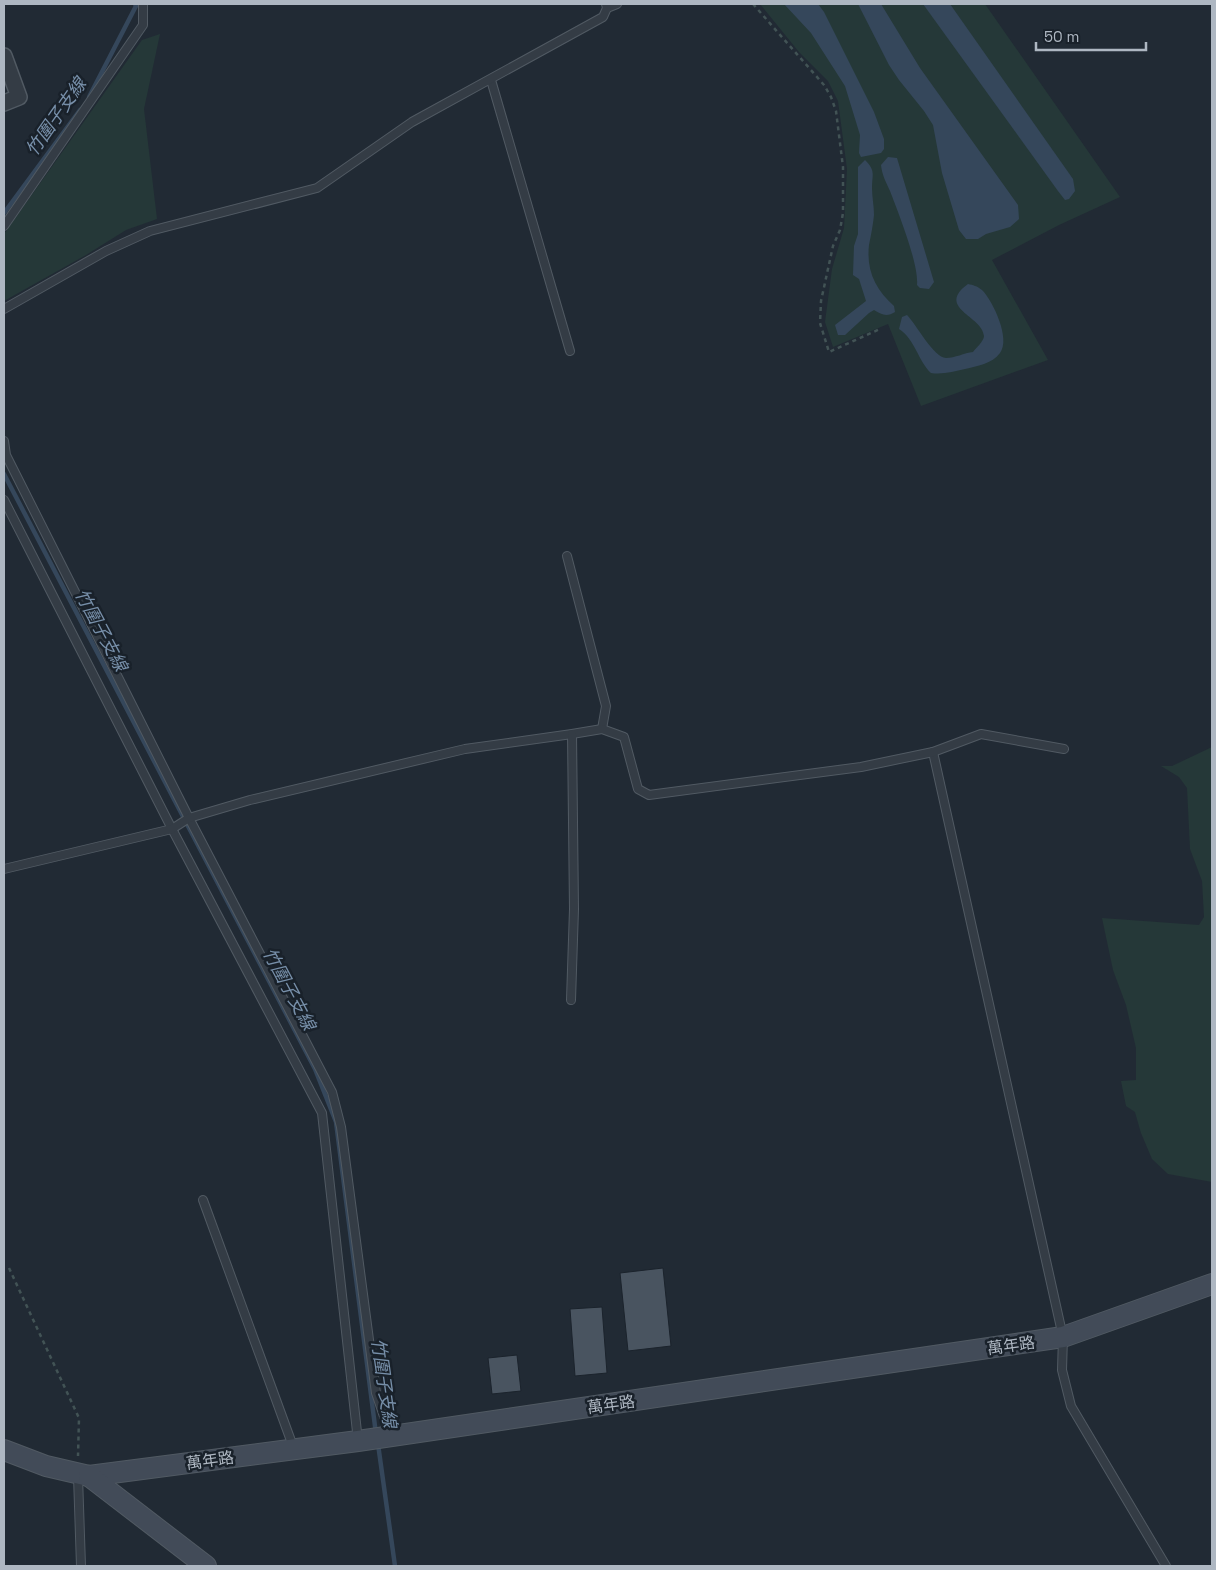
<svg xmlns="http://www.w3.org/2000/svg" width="1216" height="1570" viewBox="0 0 1216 1570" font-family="'Space Grotesk','Noto Sans TC',sans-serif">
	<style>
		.green { fill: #253838 }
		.water { fill: #35475b }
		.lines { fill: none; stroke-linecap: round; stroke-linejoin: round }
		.stream { stroke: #35475b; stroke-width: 4.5 }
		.building { fill: #495460; stroke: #1b232c }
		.lane-casing { stroke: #515a63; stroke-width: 10 }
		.street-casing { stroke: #515a63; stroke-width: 18 }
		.secondary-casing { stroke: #515a63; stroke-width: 22 }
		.path { stroke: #425355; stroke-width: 2.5; stroke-dasharray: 4 4; stroke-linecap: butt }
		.lane { stroke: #343c45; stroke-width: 8 }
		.street { stroke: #343c45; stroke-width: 15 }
		.secondary { stroke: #424b58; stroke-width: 20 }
		.labels { text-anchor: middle; stroke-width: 5; stroke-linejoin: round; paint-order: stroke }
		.street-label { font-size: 16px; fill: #aeb7c2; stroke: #19212a }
		.water-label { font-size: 18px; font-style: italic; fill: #778fa9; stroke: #19212a }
	</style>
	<rect width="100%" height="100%" fill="#212a34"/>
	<g class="green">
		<polygon points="760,4 985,4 1120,197 1059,225 992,260 1048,360 921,406 888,324 833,347 825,322 832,269 844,228 847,169 838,101 828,81 799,52"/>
		<polygon points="160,34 144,109 157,219 126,230 86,255 4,301 4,234 142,40"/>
		<polygon points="1212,747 1212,1182 1168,1174 1152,1159 1141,1133 1135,1112 1126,1106 1121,1081 1136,1080 1136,1048 1126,1005 1113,970 1102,918 1199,925 1204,917 1202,881 1190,849 1187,788 1179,777 1161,766 1172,766"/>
	</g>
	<g class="water">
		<polygon points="784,4 818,4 824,12 874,112 884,139 884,149 881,153 861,157 859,153 860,135 845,86 811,33"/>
		<polygon points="858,4 881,4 920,68 1018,205 1019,219 1010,227 986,234 978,239 966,239 959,230 942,173 933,125 924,111 899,80 889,65"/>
		<polygon points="923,4 950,4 1073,179 1075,191 1069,199 1065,200 1058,191"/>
		<path d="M888 157 897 158 934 282 929 289 920 288 917 285C919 264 898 212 890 191 886 182 882 175 881 165Z"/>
		<path d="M865 160C876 171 872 174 872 188 872 197 874 206 874 215 873 225 871 235 869 245 866 271 876 290 894 306L895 312C887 317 882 315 874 310L869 313 845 335H838L835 325 866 301 859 279 853 275 854 246 858 234V167Z"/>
		<path d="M968 284C973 285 977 286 982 290 993 301 1011 339 1000 353 992 364 977 366 965 369 954 371 943 375 931 373 918 361 915 339 899 329L902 317 907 315C916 324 934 358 946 358 955 358 964 353 973 352 976 348 984 341 984 336 983 316 935 308 968 284Z"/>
	</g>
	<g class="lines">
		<g class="stream">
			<polyline points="89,97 136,6 135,4"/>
			<polyline points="4,213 80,110"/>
			<polyline points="4,474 315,1069 336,1122 376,1434"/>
			<polyline points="378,1444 395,1566"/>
		</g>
	</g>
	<g class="building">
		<polygon points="663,1268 671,1346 628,1351 620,1273"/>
		<polygon points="602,1307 607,1373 575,1376 570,1309"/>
		<polygon points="517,1355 521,1391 492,1394 488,1358"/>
	</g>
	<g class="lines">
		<defs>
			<g id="lane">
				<polyline points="607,8 617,4"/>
				<polyline points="491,80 570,351"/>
				<polyline points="4,226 143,25 143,4"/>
				<polyline points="4,309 106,251 150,231 317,188 412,122 603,17 607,8 606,4"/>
				<polyline points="4,441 6,455 189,818 332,1092 341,1127 376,1393 390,1434"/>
				<polyline points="4,500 172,829 322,1113 358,1441"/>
				<polyline points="567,556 606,706 602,729"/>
				<polyline points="933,752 1063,1337 1062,1370 1071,1406 1166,1566"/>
				<polyline points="4,869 172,829 189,818 250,800 465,749 572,734 602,729 624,737 638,789 649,795 861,767 933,752 981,734 1064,749"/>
				<polyline points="571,1000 574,909 572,734"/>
				<polyline points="203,1200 294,1449"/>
				<polyline points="78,1476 81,1566"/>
			</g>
			<polyline id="street" points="4,56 19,97 4,103"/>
			<g id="secondary">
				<polyline points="4,1450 46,1466 89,1476 358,1441 1063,1337 1212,1284"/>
				<polyline points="89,1476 206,1566"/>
			</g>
		</defs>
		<use href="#lane" class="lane-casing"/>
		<use href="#street" class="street-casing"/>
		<use href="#secondary" class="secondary-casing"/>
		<g class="path">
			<polyline points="753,4 824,85 831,97 836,111 843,167 843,213 840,230 833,246 821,301 820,323 829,352 880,329"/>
			<polyline points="9,1268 79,1418 78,1456"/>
		</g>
		<use href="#lane" class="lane"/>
		<use href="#street" class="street"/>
		<use href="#secondary" class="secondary"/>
	</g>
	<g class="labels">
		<g class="street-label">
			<text transform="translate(1011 1345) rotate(-8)" y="6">萬年路</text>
			<text transform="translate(611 1404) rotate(-8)" y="6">萬年路</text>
			<text transform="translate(210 1460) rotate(-8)" y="6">萬年路</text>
		</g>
		<g class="water-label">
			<text transform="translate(56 117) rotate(-55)" y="6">竹圍子支線</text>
			<text transform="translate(101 630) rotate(62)" y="6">竹圍子支線</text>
			<text transform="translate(289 989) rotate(62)" y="6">竹圍子支線</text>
			<text transform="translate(384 1383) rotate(82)" y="6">竹圍子支線</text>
		</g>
	</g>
	<rect width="1216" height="1570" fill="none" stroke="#aeb7c2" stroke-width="10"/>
	<path d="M1036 42v8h110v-8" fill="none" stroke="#aeb7c2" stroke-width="2.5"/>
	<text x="1044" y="42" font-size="15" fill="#aeb7c2" stroke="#19212a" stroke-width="4" paint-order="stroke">50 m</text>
</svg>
